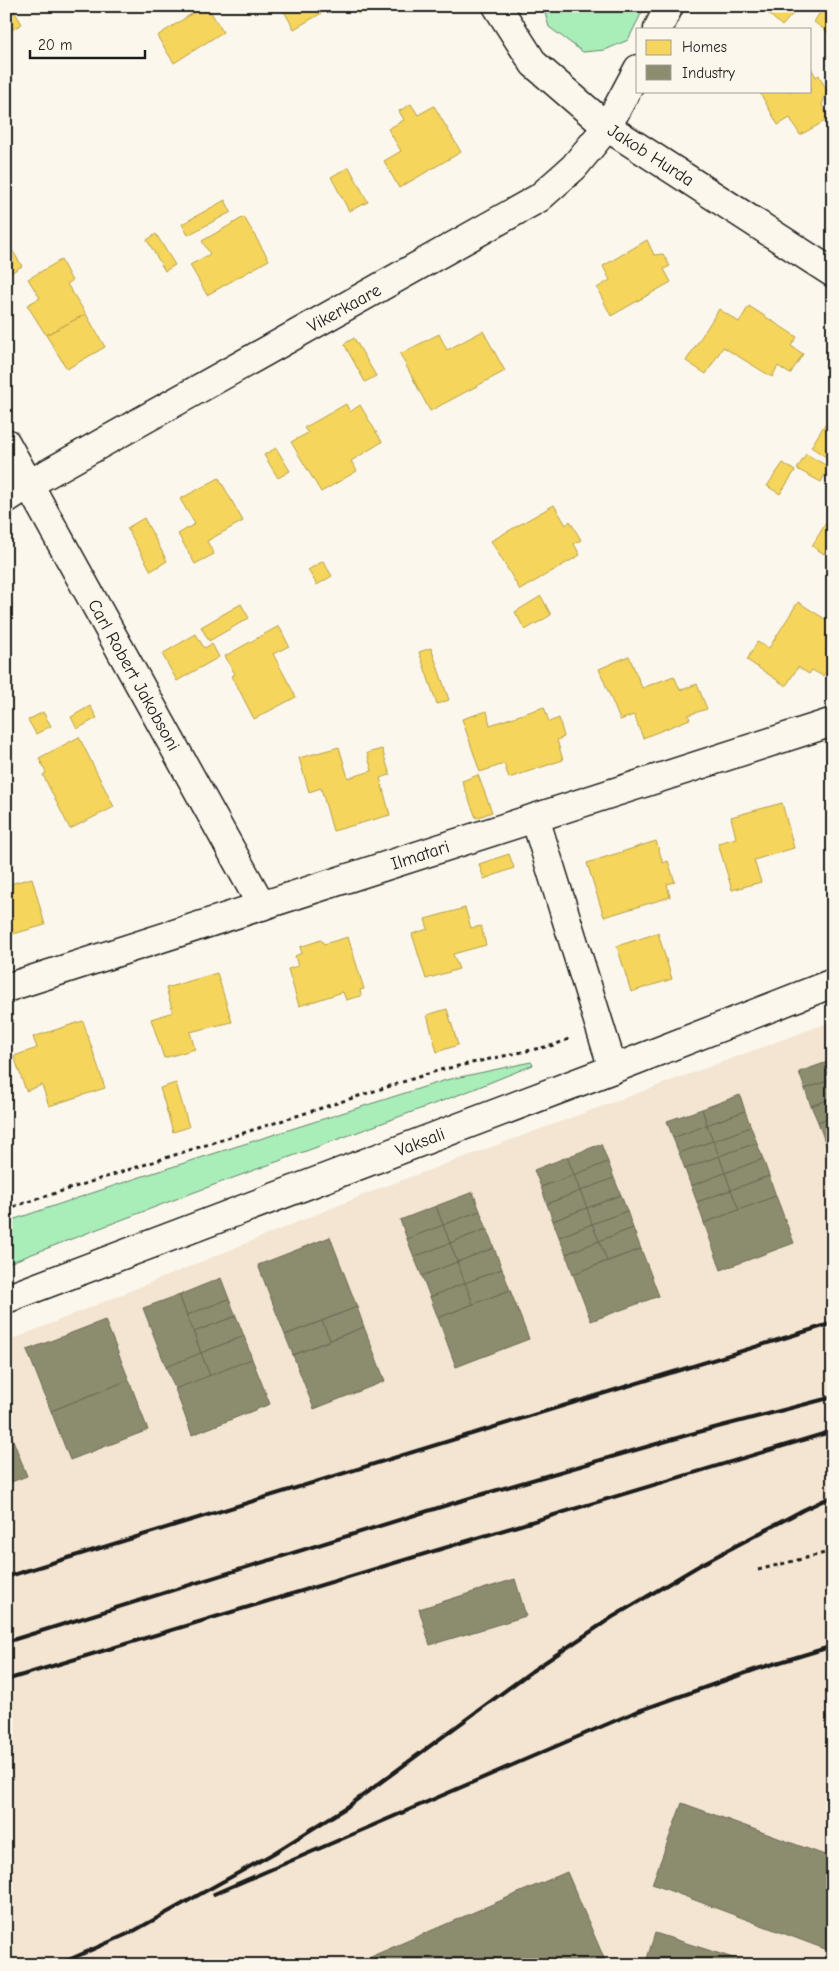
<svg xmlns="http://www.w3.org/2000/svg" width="839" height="1971" viewBox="0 0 839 1971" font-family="'Comic Neue',sans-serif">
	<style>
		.built { fill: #f3e5d1 }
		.green { fill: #a9edb8; stroke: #62846a }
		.homes { fill: #f6d55c; stroke: #b59e49 }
		.industry { fill: #8c8c6e; stroke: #6a6a55 }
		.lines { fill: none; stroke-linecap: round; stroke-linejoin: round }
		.minor-casing { stroke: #1c1c1c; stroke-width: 31 }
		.path { stroke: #1c1c1c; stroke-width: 3; stroke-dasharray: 4 4; stroke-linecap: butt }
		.minor { stroke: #fbf7ec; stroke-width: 28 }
		.rail { stroke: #1c1c1c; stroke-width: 4 }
		.labels { text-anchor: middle; stroke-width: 5; stroke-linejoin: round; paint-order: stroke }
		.street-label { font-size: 18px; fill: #1c1c1c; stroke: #fbf7ec }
	</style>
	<rect width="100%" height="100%" fill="#fbf7ec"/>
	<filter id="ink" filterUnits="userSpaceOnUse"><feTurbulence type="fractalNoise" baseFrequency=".02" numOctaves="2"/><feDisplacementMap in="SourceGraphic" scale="10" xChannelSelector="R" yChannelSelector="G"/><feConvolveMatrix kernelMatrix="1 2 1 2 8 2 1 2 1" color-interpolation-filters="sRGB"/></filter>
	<g filter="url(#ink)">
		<polygon class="built" points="833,1021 833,1965 6,1965 6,1342 378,1189"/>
		<g class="green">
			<polygon points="543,6 645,6 628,40 605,50 583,52 549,27"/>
			<polygon points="531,1062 533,1065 469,1091 184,1196 6,1264 6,1222 137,1178 446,1080"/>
		</g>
		<g class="homes">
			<polygon points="6,6 11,6 22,24 6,33"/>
			<polygon points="204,6 207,6 223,32 174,63 157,36"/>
			<polygon points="281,6 334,6 294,29"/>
			<polygon points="353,6 372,6 358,14"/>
			<polygon points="760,6 796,6 798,8 782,26"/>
			<polygon points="824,6 833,6 833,36 814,22"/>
			<polygon points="810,66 816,77 819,75 827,91 822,105 829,119 800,135 790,118 778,125 759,91 810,91"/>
			<polygon points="411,104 418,115 434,106 461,152 399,188 384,161 401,151 388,129 404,120 399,111"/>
			<polygon points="349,167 368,202 349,211 331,177"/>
			<polygon points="225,200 231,212 188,235 182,224"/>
			<polygon points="244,217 269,260 207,295 190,265 210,254 202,241"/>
			<polygon points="156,234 175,265 165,271 147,240"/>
			<polygon points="6,240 22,266 6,276"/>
			<polygon points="647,240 654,255 663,254 670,266 664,269 671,282 611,316 597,288 610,280 603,266"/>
			<polygon points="61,260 72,281 67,284 86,314 46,335 27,305 40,298 28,279"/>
			<polygon points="749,306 797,337 791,346 803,354 790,374 778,366 772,377 723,347 706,374 686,361 719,309 739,322"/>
			<polygon points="86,314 105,347 67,369 46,335"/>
			<polygon points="483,331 505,371 430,411 400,354 439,334 447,350"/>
			<polygon points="354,338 376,376 365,382 344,344"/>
			<polygon points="346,404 350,412 360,405 382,442 351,461 357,471 321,492 291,442 308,433 304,428"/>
			<polygon points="833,411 833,446 826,457 811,447"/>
			<polygon points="276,448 290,471 278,478 264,455"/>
			<polygon points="806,454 829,467 821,482 797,469"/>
			<polygon points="783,463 795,471 780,494 767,486"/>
			<polygon points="219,478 243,521 207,541 214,554 195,564 178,534 195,524 180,499"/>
			<polygon points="554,505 566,525 570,521 581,540 574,544 580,555 520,590 491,541"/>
			<polygon points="144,518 167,561 151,571 127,528"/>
			<polygon points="827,521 833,525 833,540 824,554 812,546"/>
			<polygon points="323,561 332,576 317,585 308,570"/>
			<polygon points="541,596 551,615 525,630 515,612"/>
			<polygon points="798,602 833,624 833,638 826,648 833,653 833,662 823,676 812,670 809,674 798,667 786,686 747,660 757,642 769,648"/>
			<polygon points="241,604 249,618 209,641 201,627"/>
			<polygon points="279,626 289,646 273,654 296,697 254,719 232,676 235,674 225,656"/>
			<polygon points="196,634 204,648 212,644 219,657 177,681 162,654"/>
			<polygon points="431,648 449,700 437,704 419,652"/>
			<polygon points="629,656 642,688 674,676 680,690 697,684 707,709 688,715 690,719 643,738 634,715 620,720 599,669"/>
			<polygon points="90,706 97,718 77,729 71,717"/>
			<polygon points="544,707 549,722 559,718 564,737 557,740 563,760 509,778 504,764 480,772 462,719 487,711 490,725"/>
			<polygon points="43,712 51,726 36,734 28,720"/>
			<polygon points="79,737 114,807 70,829 43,775 46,773 39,758"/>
			<polygon points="339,747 348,778 372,771 367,753 382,749 390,775 380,778 390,815 333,831 321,788 309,792 299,758"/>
			<polygon points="478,775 492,812 476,818 462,781"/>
			<polygon points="782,803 794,848 754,860 761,882 732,890 718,843 736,838 731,817"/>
			<polygon points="656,841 663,863 668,861 675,882 667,884 670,897 604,917 587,863"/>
			<polygon points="509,854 514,868 484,879 479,864"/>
			<polygon points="32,878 45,925 6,936 6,885"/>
			<polygon points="465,908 471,928 481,926 486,945 453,954 459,969 426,979 412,934 428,929 425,919"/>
			<polygon points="658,933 672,979 631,992 617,946"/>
			<polygon points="348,937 364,989 360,990 361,996 346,1000 343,992 299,1006 288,969 298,966 295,956 302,953 300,947 321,940 324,944"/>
			<polygon points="217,973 232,1022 190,1032 195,1049 164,1058 151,1019 173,1012 166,988"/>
			<polygon points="447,1009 458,1045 437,1052 427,1015"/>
			<polygon points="83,1021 105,1088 49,1106 42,1085 26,1091 14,1056 37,1048 33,1037"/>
			<polygon points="176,1083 189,1127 173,1132 160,1088"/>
		</g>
		<g class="industry">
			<polygon points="833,1060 833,1079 805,1089 799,1072"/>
			<polygon points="833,1079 833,1098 811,1106 805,1089"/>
			<polygon points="740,1095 745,1111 707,1125 702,1109"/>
			<polygon points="833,1098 833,1116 818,1122 811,1106"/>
			<polygon points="702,1109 707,1125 673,1138 667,1121"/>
			<polygon points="745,1111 751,1127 713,1141 707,1125"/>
			<polygon points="833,1116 833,1135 824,1139 818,1122"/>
			<polygon points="707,1125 713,1141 679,1153 673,1138"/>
			<polygon points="751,1127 757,1143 719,1156 713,1141"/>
			<polygon points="833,1135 833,1155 830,1156 824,1139"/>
			<polygon points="713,1141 719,1156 685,1169 679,1153"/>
			<polygon points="757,1143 763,1159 725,1173 719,1156"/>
			<polygon points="601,1144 608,1162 574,1175 567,1157"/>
			<polygon points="719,1156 725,1173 691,1186 685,1169"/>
			<polygon points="567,1157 574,1175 541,1187 534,1170"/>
			<polygon points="763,1159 769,1176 731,1190 725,1173"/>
			<polygon points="608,1162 614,1178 580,1191 574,1175"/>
			<polygon points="725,1173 731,1190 697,1202 691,1186"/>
			<polygon points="574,1175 580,1191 547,1204 541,1187"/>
			<polygon points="769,1176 776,1196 739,1210 731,1190"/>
			<polygon points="614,1178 621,1195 587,1208 580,1191"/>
			<polygon points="731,1190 739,1210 704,1223 697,1202"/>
			<polygon points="580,1191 587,1208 553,1221 547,1204"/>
			<polygon points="473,1192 480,1211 443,1225 436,1206"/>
			<polygon points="621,1195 627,1211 592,1224 587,1208"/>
			<polygon points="776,1196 794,1243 721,1270 704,1223"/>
			<polygon points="436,1206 443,1225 407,1239 400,1220"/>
			<polygon points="587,1208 592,1224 559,1237 553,1221"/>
			<polygon points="480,1211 487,1229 450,1243 443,1225"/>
			<polygon points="627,1211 633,1228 599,1241 592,1224"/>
			<polygon points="592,1224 599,1241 566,1254 559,1237"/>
			<polygon points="443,1225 450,1243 414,1257 407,1239"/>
			<polygon points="633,1228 641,1249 607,1261 599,1241"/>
			<polygon points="487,1229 494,1248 457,1262 450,1243"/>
			<polygon points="330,1237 357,1307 285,1335 258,1265"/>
			<polygon points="599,1241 607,1261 573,1274 566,1254"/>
			<polygon points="450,1243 457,1262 422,1276 414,1257"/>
			<polygon points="494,1248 502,1269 465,1283 457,1262"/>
			<polygon points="641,1249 659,1296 591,1321 573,1274"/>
			<polygon points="457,1262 465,1283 430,1297 422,1276"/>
			<polygon points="502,1269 510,1290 473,1304 465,1283"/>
			<polygon points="221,1278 229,1299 187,1315 179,1295"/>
			<polygon points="465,1283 473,1304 438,1318 430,1297"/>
			<polygon points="510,1290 529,1339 456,1367 438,1318"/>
			<polygon points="179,1295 201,1353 166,1367 143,1308"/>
			<polygon points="229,1299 236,1316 194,1332 187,1315"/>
			<polygon points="357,1307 364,1327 330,1340 322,1321"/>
			<polygon points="236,1316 244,1336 201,1353 194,1332"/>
			<polygon points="105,1320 129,1380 51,1411 27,1350"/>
			<polygon points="322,1321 330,1340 293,1355 285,1335"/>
			<polygon points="364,1327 385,1381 314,1409 293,1355"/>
			<polygon points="244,1336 252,1359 210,1376 201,1353"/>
			<polygon points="201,1353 210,1376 175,1389 166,1367"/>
			<polygon points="252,1359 270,1404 192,1435 175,1389"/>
			<polygon points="129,1380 148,1430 70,1460 51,1411"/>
			<polygon points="6,1427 8,1427 27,1476 6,1484"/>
			<polygon points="515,1579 526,1616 430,1645 419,1609"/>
			<polygon points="682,1803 833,1858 833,1952 652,1884"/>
			<polygon points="567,1872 607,1965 357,1965 356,1963"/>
			<polygon points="655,1933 755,1965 645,1965"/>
		</g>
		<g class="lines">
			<defs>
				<g id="minor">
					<polyline points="497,6 534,64 607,127 833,273"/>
					<polyline points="658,29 669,6"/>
					<polyline points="6,443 262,906"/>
					<polyline points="6,499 29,484 539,198 574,167 607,127 638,69"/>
					<polyline points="535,818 613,1069"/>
					<polyline points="6,988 833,722"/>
					<polyline points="6,1299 613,1069 833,983"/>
				</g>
			</defs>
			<use href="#minor" class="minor-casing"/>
			<g class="path">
				<polyline points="6,1209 440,1070 554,1045 569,1039"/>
				<polyline points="758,1570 833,1551"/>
			</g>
			<use href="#minor" class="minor"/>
			<g class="rail">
				<polyline points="6,1577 833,1323"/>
				<polyline points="6,1642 473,1497 691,1434 833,1397"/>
				<polyline points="6,1680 833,1431"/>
				<polyline points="214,1894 633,1713 757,1669 833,1646"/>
				<polyline points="57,1965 132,1932 274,1853 347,1807 532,1671 611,1618 700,1565 803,1510 833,1496"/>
			</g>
		</g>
	</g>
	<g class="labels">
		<g class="street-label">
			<text transform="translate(651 155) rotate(33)" y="6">Jakob Hurda</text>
			<text transform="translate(344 308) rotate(-29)" y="6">Vikerkaare</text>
			<text transform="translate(134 675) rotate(61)" y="6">Carl Robert Jakobsoni</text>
			<text transform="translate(420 855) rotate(-18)" y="6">Ilmatari</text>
			<text transform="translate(420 1142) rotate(-21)" y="6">Vaksali</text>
		</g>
	</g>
	<rect width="839" height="1971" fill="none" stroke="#fbf7ec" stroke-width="25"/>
	<rect x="12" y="12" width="814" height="1946" fill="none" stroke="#1c1c1c" stroke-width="2" filter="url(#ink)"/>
	<rect x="636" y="28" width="175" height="65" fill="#fbf7ec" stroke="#a29f99"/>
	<rect x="646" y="40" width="25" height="15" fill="#f6d55c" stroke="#a29f99"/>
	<text x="682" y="52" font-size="15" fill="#1c1c1c">Homes</text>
	<rect x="646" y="65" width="25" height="15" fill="#8c8c6e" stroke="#a29f99"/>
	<text x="682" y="78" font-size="15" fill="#1c1c1c">Industry</text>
	<path d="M30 50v8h115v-8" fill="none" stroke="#1c1c1c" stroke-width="2.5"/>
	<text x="38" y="50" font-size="15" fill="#1c1c1c" stroke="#fbf7ec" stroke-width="4" paint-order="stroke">20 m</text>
</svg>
